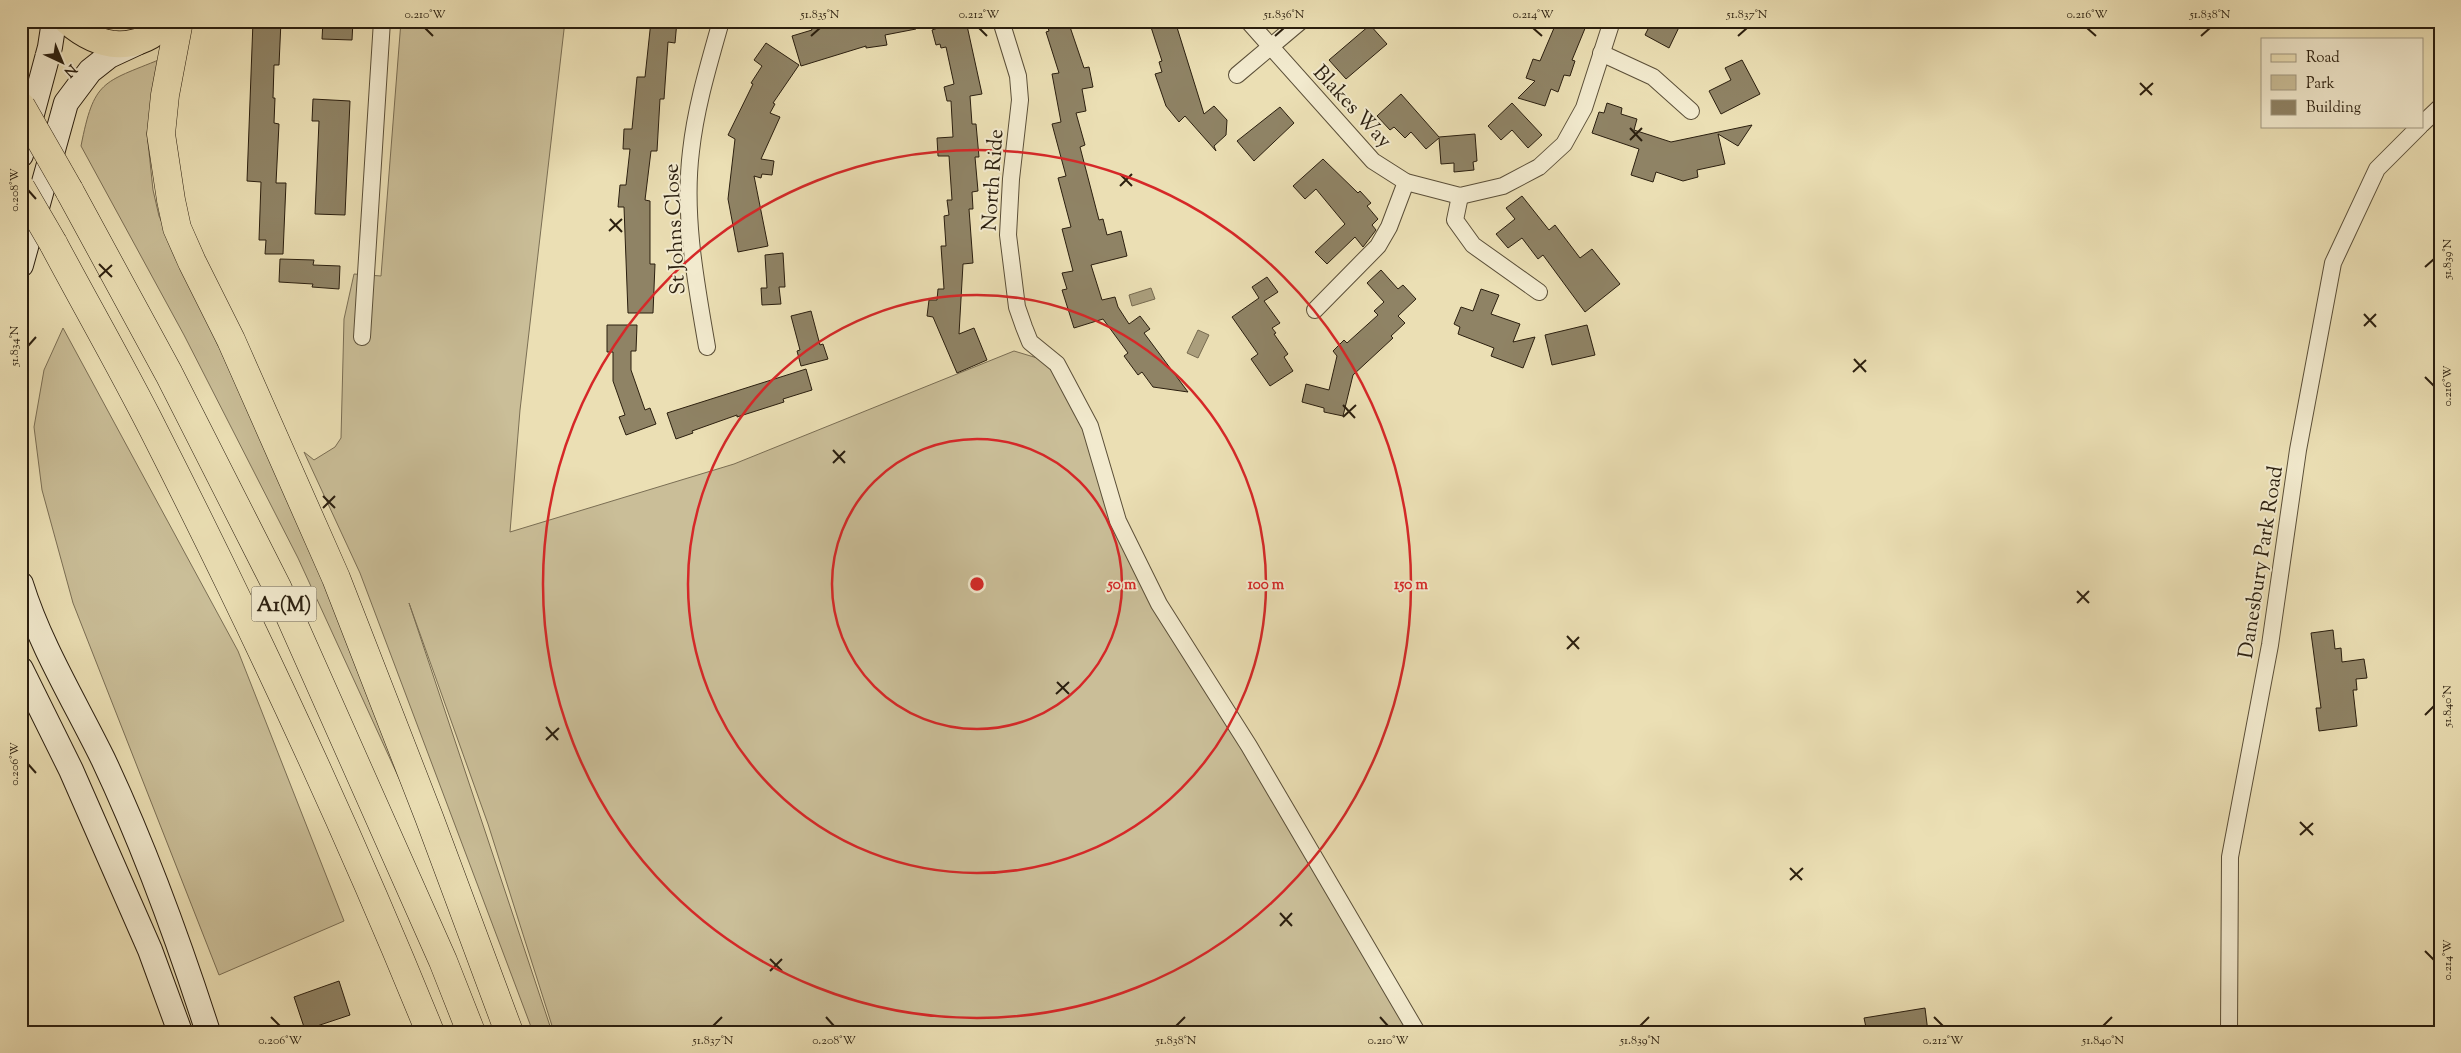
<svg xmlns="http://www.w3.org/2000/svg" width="2461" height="1053" viewBox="0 0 2461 1053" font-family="'Sorts Mill Goudy',serif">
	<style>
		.green { fill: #cabe98; stroke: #7a6e54 }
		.water { fill: #aa9e7c; stroke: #776b50 }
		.building { fill: #8f8365; stroke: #2b1f0f }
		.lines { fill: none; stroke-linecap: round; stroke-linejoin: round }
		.minor-casing { stroke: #5b4f38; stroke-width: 18 }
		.secondary-casing { stroke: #2b1f0f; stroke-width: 26 }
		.primary-casing { stroke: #2b1f0f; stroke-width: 28 }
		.motorway-casing { stroke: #2b1f0f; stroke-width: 29 }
		.minor { stroke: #f2eace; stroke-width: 16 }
		.secondary { stroke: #f2eace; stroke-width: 24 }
		.primary { stroke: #ebdfb4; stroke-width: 26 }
		.motorway { stroke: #ebdfb4; stroke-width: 28 }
		.motorway-bridge-casing { stroke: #2b1f0f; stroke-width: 29; stroke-linecap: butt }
		.motorway-bridge { stroke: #ebdfb4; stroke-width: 28 }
		.ticks { fill: none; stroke: #2b1f0f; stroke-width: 2 }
		.ring { fill: none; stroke: #d62828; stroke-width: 2.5 }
		.labels { text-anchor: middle; stroke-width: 4; stroke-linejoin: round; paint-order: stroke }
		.shield { fill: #f2eace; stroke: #675c48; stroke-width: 1 }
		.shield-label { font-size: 20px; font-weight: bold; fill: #2b1f0f }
		.street-label { font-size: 21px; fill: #2b1f0f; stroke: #f2eace }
		.centre { fill: #d62828; stroke: #f2eace; stroke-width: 2.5 }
		.ring-label { font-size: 15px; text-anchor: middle; font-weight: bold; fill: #d62828; stroke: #f2eace; stroke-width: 4; stroke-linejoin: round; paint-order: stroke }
		.neatline { fill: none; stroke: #2b1f0f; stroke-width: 2 }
		.ticks-label { font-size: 12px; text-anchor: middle; fill: #2b1f0f }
	</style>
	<rect width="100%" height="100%" fill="#ebdfb4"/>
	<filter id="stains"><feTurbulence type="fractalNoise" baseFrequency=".004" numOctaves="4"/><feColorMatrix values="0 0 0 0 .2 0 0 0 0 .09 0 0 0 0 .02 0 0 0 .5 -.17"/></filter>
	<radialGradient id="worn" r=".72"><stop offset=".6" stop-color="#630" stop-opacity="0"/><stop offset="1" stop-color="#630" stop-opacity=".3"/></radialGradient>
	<g class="green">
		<polygon points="401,21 565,21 520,410 510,532 734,464 1014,351 1057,364 1090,426 1118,521 1422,1032 554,1032 488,824 409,603 552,1032 533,1032 360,573 304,452 314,460 335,447 341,438 344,319 354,274 381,276"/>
		<path d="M161 59 147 133 153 190 159 216 312 551 414 811 298 558 184 335 81 146C94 80 102 83 161 59Z"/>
		<polygon points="63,328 238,651 344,921 219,975 73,603 42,490 34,427 44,370"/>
	</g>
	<g class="water">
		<polygon points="1151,288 1155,299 1132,306 1129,295"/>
		<polygon points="1198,330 1209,335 1198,358 1187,353"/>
	</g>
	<g class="building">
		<polygon points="253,21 281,21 279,65 274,65 273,98 275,98 274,123 279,124 276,183 286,183 283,254 265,254 266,240 259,240 261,182 247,181"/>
		<polygon points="323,21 353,21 352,40 322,39"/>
		<polygon points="651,21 677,21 675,43 668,42 664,99 660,99 657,151 651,151 645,200 650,201 650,264 655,264 653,313 628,313 624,207 618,207 620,185 626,185 630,149 623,149 624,129 632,129 637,77 645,77"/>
		<polygon points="823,21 915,21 916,29 885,35 887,45 866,48 866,46 801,66 792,36 812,30 810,25"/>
		<polygon points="939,21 966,21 982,94 970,96 972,124 976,124 979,157 975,157 978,191 972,192 973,209 969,209 973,263 963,264 959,334 974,328 987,360 957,373 933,317 927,316 929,300 937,300 938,289 944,289 941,246 946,246 944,216 949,215 947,200 952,200 949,156 938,156 937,138 953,137 951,101 947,101 944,87 954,84 946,47 941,48 940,44 936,45 932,30 941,27"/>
		<polygon points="1046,21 1068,21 1084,68 1089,67 1093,87 1082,89 1086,111 1076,113 1085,145 1080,147 1099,220 1103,219 1107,235 1121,231 1127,256 1091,265 1102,300 1115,297 1118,307 1129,324 1140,316 1150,329 1144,333 1188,392 1153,387 1142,372 1138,375 1124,356 1128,353 1103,319 1074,328 1062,290 1067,289 1062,273 1073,271 1062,229 1071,227 1058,178 1066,176 1052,124 1061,122 1052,74 1059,73 1046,32 1049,31"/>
		<polygon points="1149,21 1175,21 1204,114 1214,106 1227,120 1226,135 1214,146 1216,151 1185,116 1179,122 1166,106 1155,74 1162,72 1159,62 1162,61"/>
		<polygon points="1557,21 1573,21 1586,26 1572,60 1575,61 1570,76 1564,75 1558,92 1551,89 1545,106 1518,98 1535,81 1526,78 1533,59 1540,61"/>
		<polygon points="1652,21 1682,21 1669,48 1645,35"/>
		<polygon points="1370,25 1387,44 1346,79 1329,60"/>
		<polygon points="766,43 799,65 773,103 775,104 770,113 780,117 761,159 774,161 772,175 762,174 761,178 754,176 768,246 738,252 728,199 735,139 728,135 753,84 751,83 762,66 754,60"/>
		<polygon points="1742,60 1760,94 1721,114 1709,91 1731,80 1725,68"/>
		<polygon points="1401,94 1439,137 1475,134 1477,161 1473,162 1474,170 1454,172 1454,163 1441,164 1439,138 1426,149 1411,132 1405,138 1394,127 1390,130 1377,116"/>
		<polygon points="313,99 350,101 345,215 315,214 319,121 312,121"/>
		<polygon points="1512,103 1542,135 1528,148 1512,130 1501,140 1488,126"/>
		<polygon points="1607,103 1622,108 1621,114 1637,119 1634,130 1671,142 1752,125 1738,146 1718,134 1725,164 1697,170 1698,177 1683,181 1656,172 1653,182 1631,175 1639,149 1592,133 1599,112 1604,113"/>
		<polygon points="1280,107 1294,123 1254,161 1237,141"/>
		<polygon points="1323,159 1358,193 1360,191 1371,203 1367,206 1378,219 1372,225 1376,230 1363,247 1355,237 1327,264 1315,252 1345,224 1316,189 1305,199 1293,186"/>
		<polygon points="1522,196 1549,230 1555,225 1580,258 1592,249 1620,284 1585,312 1543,255 1538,259 1522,238 1508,248 1496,234 1515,219 1506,208"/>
		<polygon points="783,253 785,287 779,287 781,304 762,305 761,288 767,288 765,255"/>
		<polygon points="280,259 314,260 313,265 340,266 339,289 312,287 313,284 279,282"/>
		<polygon points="1381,270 1398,289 1403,285 1416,299 1398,316 1405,323 1391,336 1393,338 1353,375 1343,416 1324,412 1324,408 1302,402 1306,384 1329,390 1337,356 1333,351 1344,340 1347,343 1378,315 1374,311 1384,302 1367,283"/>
		<polygon points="1267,277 1278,292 1264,301 1280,323 1272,328 1276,333 1274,334 1288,354 1284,357 1293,371 1270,386 1251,359 1258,354 1232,317 1259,298 1252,287"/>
		<polygon points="1481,289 1499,295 1491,314 1520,324 1513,342 1535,337 1523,368 1491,356 1494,348 1458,334 1460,327 1454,324 1461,307 1473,311"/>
		<polygon points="811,311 820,345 823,344 828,359 801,366 797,351 800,350 791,316"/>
		<polygon points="607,325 637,325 636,351 631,351 631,370 645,410 650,408 656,424 626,435 619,417 625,415 613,381 613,352 607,352"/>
		<polygon points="1587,325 1595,355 1552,365 1545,335"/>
		<polygon points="806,369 812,390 783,399 784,402 737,417 737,415 692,431 693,433 676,439 667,413"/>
		<polygon points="2333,630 2335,649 2341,648 2342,662 2364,659 2367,678 2356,679 2357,690 2353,690 2357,726 2319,731 2316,708 2321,708 2311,633"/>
		<polygon points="339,981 350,1015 305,1030 294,997"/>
		<polygon points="1925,1008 1928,1032 1867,1032 1864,1018"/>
	</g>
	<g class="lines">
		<defs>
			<g id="minor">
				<polyline points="1001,21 1018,76 1020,100 1011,179 1008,235 1017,307 1024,327 1030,342 1057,364 1090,426 1118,521 1159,604 1249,746 1417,1032"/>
				<polyline points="1248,21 1373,161 1406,182 1460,196 1503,186 1539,167 1564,144 1584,108 1612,21"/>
				<polyline points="1601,53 1653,77 1691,111"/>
				<polyline points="1237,75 1301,21"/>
				<polyline points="2422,124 2440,107"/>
				<polyline points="1460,196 1455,220 1473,245 1539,292"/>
				<polyline points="1315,310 1378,246 1389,227 1406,182"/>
				<polyline points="362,337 382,21"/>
				<path d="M707 347C696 283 683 216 691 151 696 106 709 64 721 21"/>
				<polyline points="2229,1032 2230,857 2270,645 2298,450 2333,263 2377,169 2420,126"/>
			</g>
			<g id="secondary">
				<polyline points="21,155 50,47 54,21"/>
				<polyline points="21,265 66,103 90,71 109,56 137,43"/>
				<path d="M21 584C40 645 75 702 103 759 145 848 178 939 208 1032"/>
				<polyline points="21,669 71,770 150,950 180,1032"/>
			</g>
			<path id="primary" d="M67 21C100 50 137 54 169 21"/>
			<g id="motorway">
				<polyline points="179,21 165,95 161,134 171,200 177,228 192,262 231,340 336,578 429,817 509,1032"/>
				<polyline points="69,190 169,374 277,587 443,961 471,1032"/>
				<path d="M53 243C86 305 121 366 153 429 253 626 347 827 430 1032"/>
			</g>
		</defs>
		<use href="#minor" class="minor-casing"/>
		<use href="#secondary" class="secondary-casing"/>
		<use href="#primary" class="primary-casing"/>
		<use href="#motorway" class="motorway-casing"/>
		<use href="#minor" class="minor"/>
		<use href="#secondary" class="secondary"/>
		<use href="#primary" class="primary"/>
		<use href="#motorway" class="motorway"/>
		<defs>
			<g id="motorway-bridge">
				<polyline points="21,106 69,190"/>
				<polyline points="21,188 53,243"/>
			</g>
		</defs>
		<use href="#motorway-bridge" class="motorway-bridge-casing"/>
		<use href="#motorway-bridge" class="motorway-bridge"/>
	</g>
	<path class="ticks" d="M425 28 433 36M979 28 987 36M1533 28 1542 36M2087 28 2096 36M811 36 820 28M1275 36 1284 28M1738 36 1747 28M2201 36 2210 28M2140 83 2152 95M2140 95 2153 83M1630 128 1642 141M1630 140 1642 128M1120 174 1132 186M1120 186 1132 174M28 190 36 199M610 219 622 232M609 231 622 219M99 264 112 277M2425 267 2434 259M99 277 112 265M2364 314 2376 327M2364 326 2376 314M28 346 36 337M1854 359 1866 372M1853 372 1866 360M2425 377 2434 386M1343 405 1355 418M1343 417 1356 405M833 450 845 463M833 463 845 451M323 496 335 508M323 508 335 496M2077 591 2089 603M2077 603 2089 591M1567 636 1579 649M1567 649 1579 637M1057 682 1069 694M1056 694 1069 682M2425 715 2434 706M546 727 558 740M546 740 559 728M28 764 36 773M2300 822 2313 835M2300 835 2313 823M1790 868 1802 880M1790 880 1803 868M1280 913 1292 926M1280 926 1292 913M2425 951 2434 960M770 959 782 971M770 971 782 959M271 1017 280 1026M826 1017 834 1026M1380 1017 1388 1026M1934 1017 1943 1026M713 1026 722 1017M1176 1026 1185 1017M1640 1026 1649 1017M2103 1026 2112 1017"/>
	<g class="ring">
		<circle cx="977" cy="584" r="145"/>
		<circle cx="977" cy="584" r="289"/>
		<circle cx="977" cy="584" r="434"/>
	</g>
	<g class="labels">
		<rect class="shield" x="251.5" y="586.5" width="65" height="35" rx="4"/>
		<g class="shield-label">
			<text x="284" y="611">A1(M)</text>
		</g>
		<g class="street-label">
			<text transform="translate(1353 106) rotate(47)" y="7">Blakes Way</text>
			<text transform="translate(992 180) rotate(-86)" y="7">North Ride</text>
			<text transform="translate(674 229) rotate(-93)" y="7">St Johns Close</text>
			<text transform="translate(2260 562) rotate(-81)" y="7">Danesbury Park Road</text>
		</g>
	</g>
	<circle cx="977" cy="584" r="8" class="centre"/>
	<g class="ring-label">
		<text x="1122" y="589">50 m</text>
		<text x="1266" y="589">100 m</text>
		<text x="1411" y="589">150 m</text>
	</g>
	<rect width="2461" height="1053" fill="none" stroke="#ebdfb4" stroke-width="55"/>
	<rect x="2261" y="38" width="162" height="90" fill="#f2eace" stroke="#a29982"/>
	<rect x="2271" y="54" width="25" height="8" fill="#ebdfb4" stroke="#a29982"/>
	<text x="2306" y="62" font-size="15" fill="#2b1f0f">Road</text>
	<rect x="2271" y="75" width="25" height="15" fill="#cabe98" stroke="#a29982"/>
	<text x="2306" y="88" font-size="15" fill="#2b1f0f">Park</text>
	<rect x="2271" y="100" width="25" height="15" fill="#8f8365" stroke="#a29982"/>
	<text x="2306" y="112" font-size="15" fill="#2b1f0f">Building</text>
	<g transform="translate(62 62) rotate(136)" stroke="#f2eace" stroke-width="4" paint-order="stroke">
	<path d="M0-4L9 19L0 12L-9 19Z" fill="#2b1f0f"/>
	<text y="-8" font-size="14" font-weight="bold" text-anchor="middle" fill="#2b1f0f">N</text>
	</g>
	<rect x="28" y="28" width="2406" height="998" class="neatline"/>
	<g class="ticks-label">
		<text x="425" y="18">0.210°W</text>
		<text x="820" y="18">51.835°N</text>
		<text x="979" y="18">0.212°W</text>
		<text x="1284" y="18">51.836°N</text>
		<text x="1533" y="18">0.214°W</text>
		<text x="1747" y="18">51.837°N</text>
		<text x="2087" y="18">0.216°W</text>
		<text x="2210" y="18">51.838°N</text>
		<text transform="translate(14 190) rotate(-90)" y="4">0.208°W</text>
		<text transform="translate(2447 259) rotate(-90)" y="4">51.839°N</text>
		<text transform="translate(14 346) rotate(-90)" y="4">51.834°N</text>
		<text transform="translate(2447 386) rotate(-90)" y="4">0.216°W</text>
		<text transform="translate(2447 706) rotate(-90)" y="4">51.840°N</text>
		<text transform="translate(14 764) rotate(-90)" y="4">0.206°W</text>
		<text transform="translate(2447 960) rotate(-90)" y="4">0.214°W</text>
		<text x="280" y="1044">0.206°W</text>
		<text x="713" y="1044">51.837°N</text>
		<text x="834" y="1044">0.208°W</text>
		<text x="1176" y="1044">51.838°N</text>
		<text x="1388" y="1044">0.210°W</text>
		<text x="1640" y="1044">51.839°N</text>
		<text x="1943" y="1044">0.212°W</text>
		<text x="2103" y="1044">51.840°N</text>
	</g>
	<rect width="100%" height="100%" filter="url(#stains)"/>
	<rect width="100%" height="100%" fill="url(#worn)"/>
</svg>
